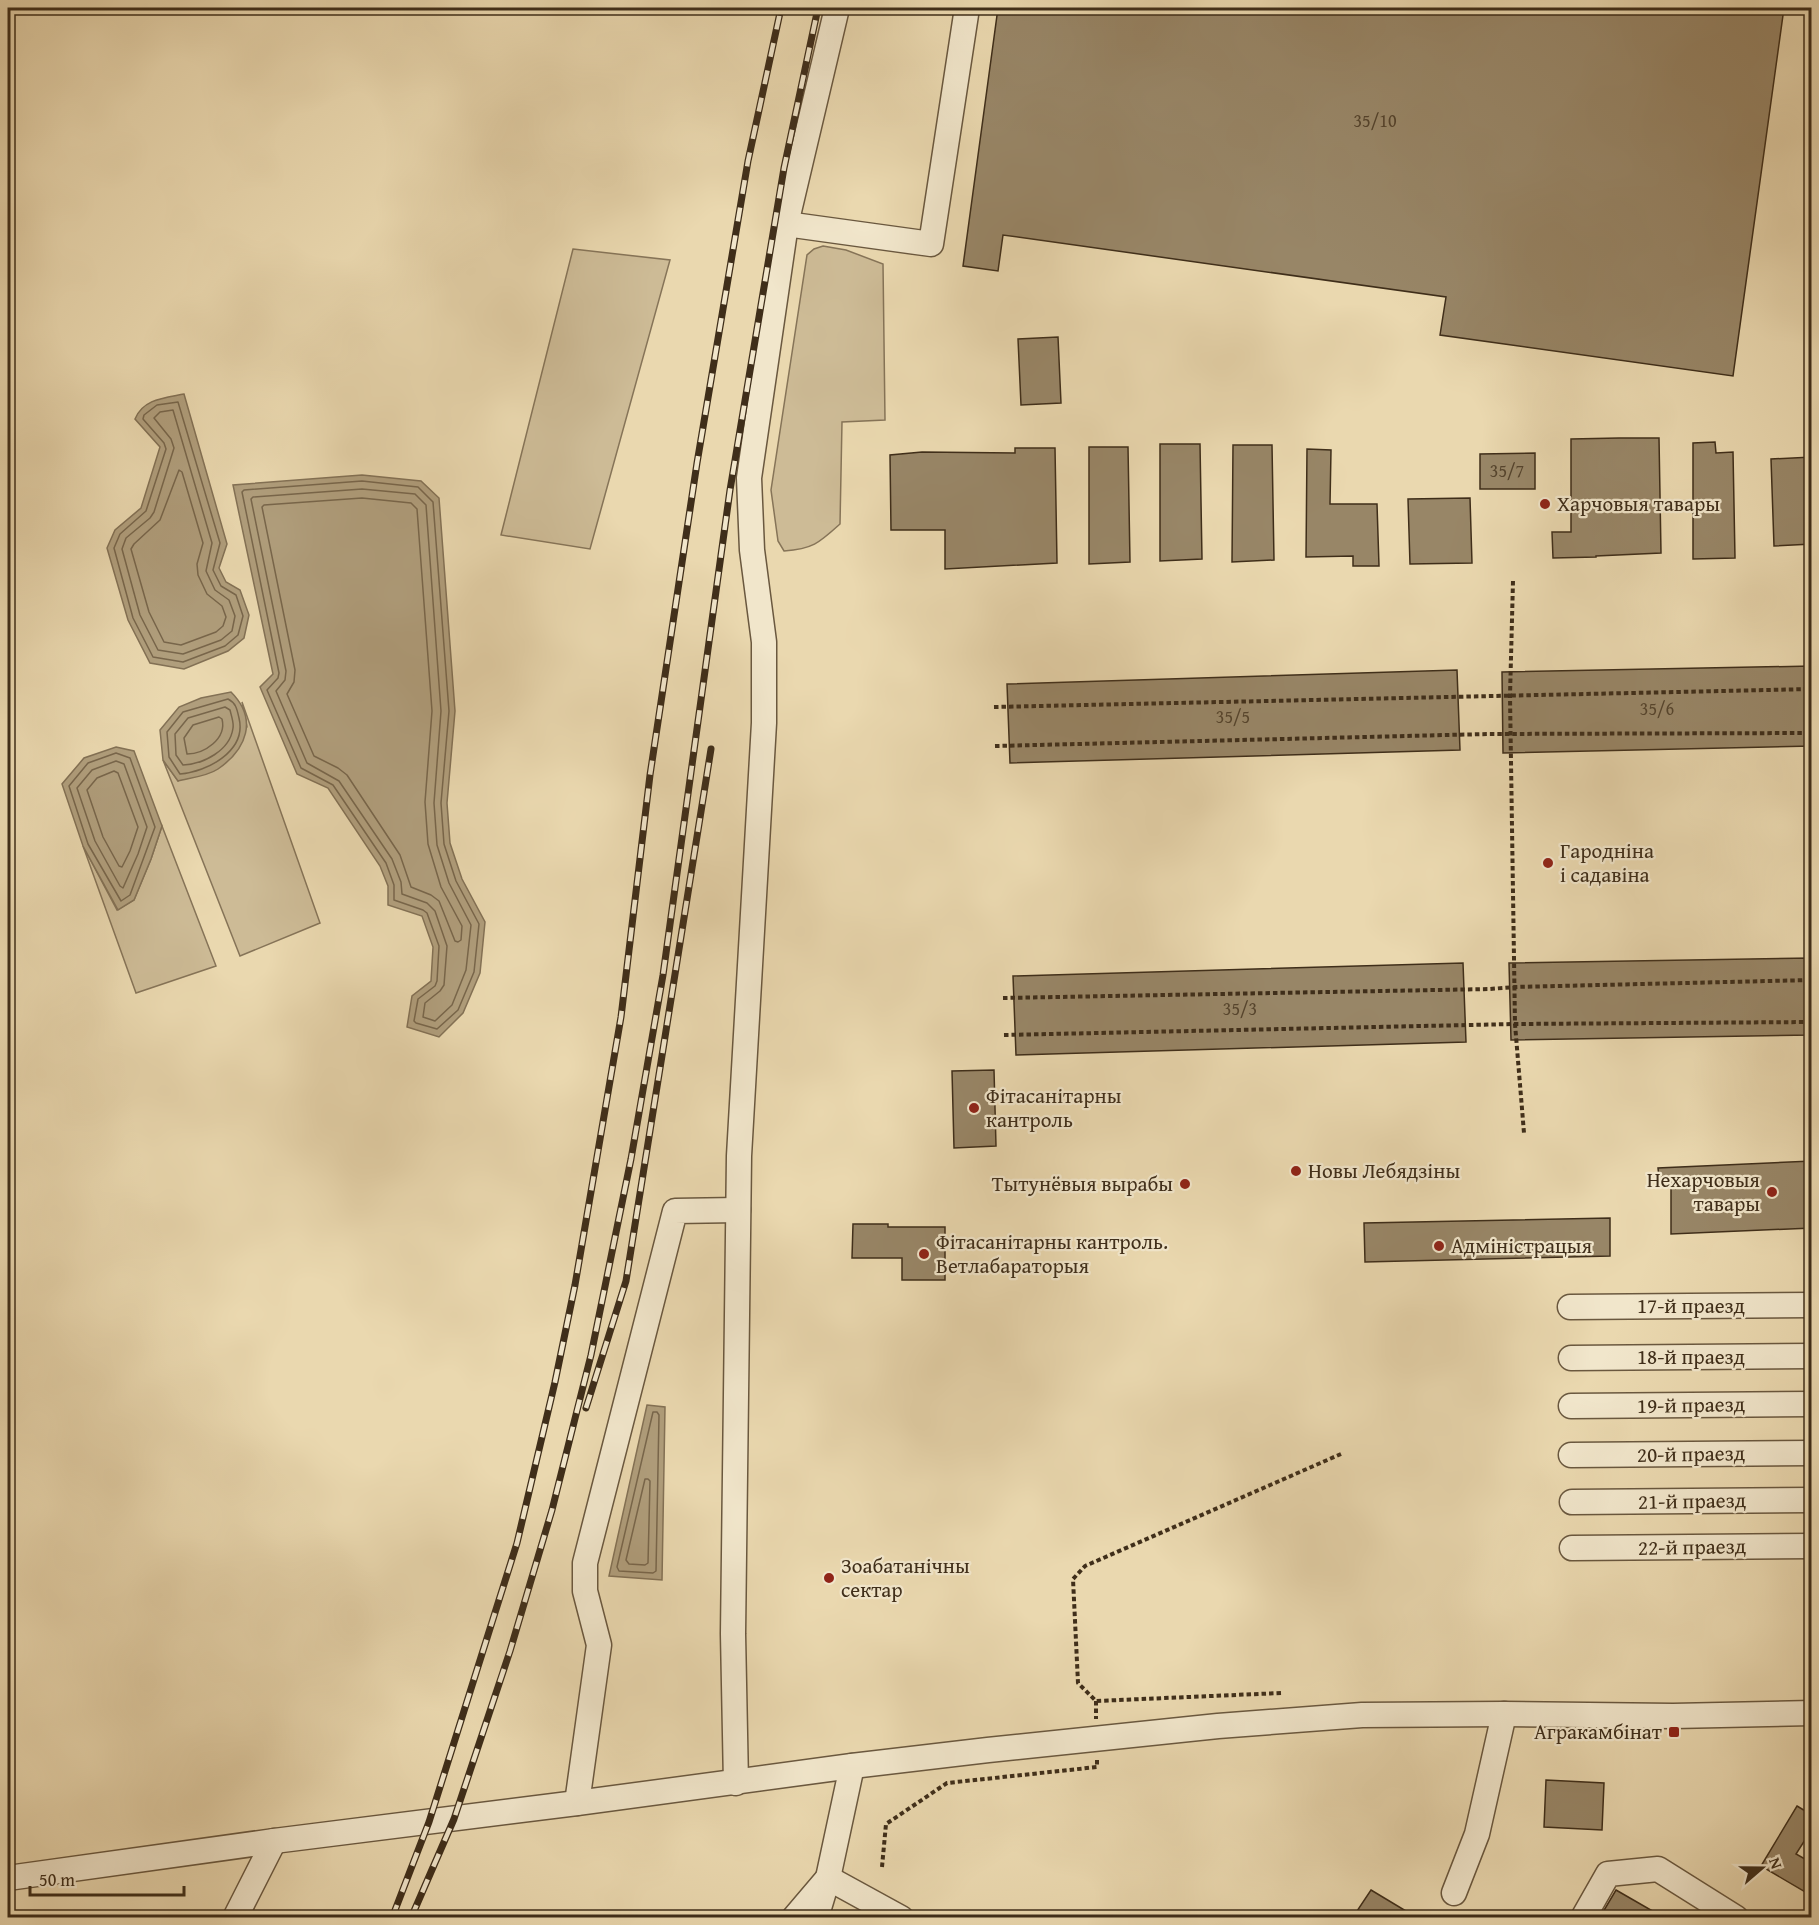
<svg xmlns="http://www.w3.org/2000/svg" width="1819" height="1925" viewBox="0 0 1819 1925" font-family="'Gentium Book Plus',serif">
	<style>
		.green { fill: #cdbb96; stroke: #867458; stroke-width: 1.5 }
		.water { fill: #b09e7c; stroke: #837155; stroke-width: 1.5 }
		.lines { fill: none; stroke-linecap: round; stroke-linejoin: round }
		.shore { stroke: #78664b; stroke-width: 1.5 }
		.building { fill: #988667; stroke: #3f2e1a; stroke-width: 1.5 }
		.minor-casing { stroke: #6a583f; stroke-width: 27 }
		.path { stroke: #3f2e1a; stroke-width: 4; stroke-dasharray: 4.5 3; stroke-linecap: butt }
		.minor { stroke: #f1e6cb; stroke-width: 24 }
		.rail-casing { stroke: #3f2e1a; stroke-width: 7 }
		.rail { stroke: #f1e6cb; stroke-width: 4.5; stroke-dasharray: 14; stroke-linecap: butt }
		.poi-dot { fill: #8f2418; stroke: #f1e6cb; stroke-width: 2 }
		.labels { text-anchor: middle; stroke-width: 4.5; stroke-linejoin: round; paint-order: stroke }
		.number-label { font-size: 18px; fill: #55442d }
		.poi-label { font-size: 21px; fill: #3f2e1a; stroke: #f1e6cb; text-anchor: start }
		.street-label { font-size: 21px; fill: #3f2e1a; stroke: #f1e6cb }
	</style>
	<rect width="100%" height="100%" fill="#ead8af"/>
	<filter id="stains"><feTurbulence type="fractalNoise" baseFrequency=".00333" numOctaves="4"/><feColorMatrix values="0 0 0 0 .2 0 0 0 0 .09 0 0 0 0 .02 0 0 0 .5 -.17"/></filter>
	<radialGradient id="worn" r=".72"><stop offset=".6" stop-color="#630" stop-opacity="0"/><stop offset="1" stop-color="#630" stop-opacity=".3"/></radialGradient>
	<g class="green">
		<path d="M823 246 846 250 883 264 885 420 842 422 840 524C819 543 813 549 784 551L778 541 771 490 807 255 814 249Z"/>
		<polygon points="573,249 670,260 590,549 501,535"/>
		<polygon points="242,702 320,923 240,956 163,760 178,781 247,727"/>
		<polygon points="162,826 216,966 136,993 83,846 117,910 134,900 151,859"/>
	</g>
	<g class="water">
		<path d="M184 394 227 544 219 568 226 582 240 590 249 615 244 638 228 651 184 669 150 663 128 620 107 548 115 530 141 508 160 447 135 419C143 399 164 398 184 394Z"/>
		<polygon points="362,475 421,481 439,498 455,711 447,803 450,843 462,879 485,922 480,973 463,1013 439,1037 407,1027 412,996 431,981 433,947 422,916 388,905 388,886 380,866 328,788 297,774 260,687 273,674 233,485"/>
		<path d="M231 692C258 719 247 749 218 769 208 776 190 778 178 781L163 760 160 730 179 707 201 698Z"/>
		<polygon points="116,747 134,751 162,826 151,859 134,900 118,910 83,846 62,784 84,758"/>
		<polygon points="647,1405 665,1407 662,1580 609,1576"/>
	</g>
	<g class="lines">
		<g class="shore">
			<polygon points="178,402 220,543 213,570 221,586 236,595 243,616 238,635 225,646 183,662 153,657 133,618 114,548 120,534 146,511 166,449 164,443 143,419 144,415 157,405"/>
			<polygon points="173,410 212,543 206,571 215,590 229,600 235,616 232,631 221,640 183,654 158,650 140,615 122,549 126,538 150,518 154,512 174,448 171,439 154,418 160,412"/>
			<polygon points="179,470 182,472 203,543 197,564 198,575 207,594 222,606 226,617 223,626 216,632 181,645 164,642 149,612 131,549 134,544 160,520"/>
			<polygon points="362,481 418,487 433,502 449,711 441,803 444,844 456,881 479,924 474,972 458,1010 437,1029 416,1023 414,1021 418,999 435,986 437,981 439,946 427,913 423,910 394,900 394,885 386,863 333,785 301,768 267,690 278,678 279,673 242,492 244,490"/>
			<polygon points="362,489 415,494 426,505 441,711 434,803 437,845 449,883 471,925 466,970 452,1005 435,1021 423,1017 425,1003 440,991 444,985 447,946 435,911 427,903 402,894 401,882 392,859 339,781 307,763 276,691 285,680 286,671 251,499 253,497"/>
			<polygon points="362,498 411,503 417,509 432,711 425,802 428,844 441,887 462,926 461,940 458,942 455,941 439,901 431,895 411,887 400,855 347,775 338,768 314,756 287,694 294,682 295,670 262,507 264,505"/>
			<path d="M228 699C236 703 237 709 239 718 247 751 207 772 180 774L169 757 167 732 183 712Z"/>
			<path d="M225 707 230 710C231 715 234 722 233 728 230 751 203 764 183 765L176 755 175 734 188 718Z"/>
			<path d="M219 717 222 719C227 739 204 754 187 754L184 738 193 725Z"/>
			<polygon points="116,753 130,758 155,827 130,895 121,901 88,844 69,786 88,763"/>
			<polygon points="116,761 124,764 147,827 138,854 123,888 120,886 95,841 77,788 92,770"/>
			<polygon points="114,771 118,773 138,827 130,851 122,867 119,866 103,837 87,790 97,778"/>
			<polygon points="653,1412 657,1412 659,1415 656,1571 653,1573 619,1571 617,1567"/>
			<polygon points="645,1479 648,1479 650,1481 648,1563 645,1565 629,1564 626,1560"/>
		</g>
	</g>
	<g class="building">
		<polygon points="998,8 1784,8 1733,376 1440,335 1446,297 1003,235 998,271 963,266"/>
		<polygon points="1058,337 1061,403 1021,405 1018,339"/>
		<polygon points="1619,438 1659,438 1661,553 1596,556 1596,557 1553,558 1552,532 1571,532 1571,439"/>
		<polygon points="1715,442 1716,453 1733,452 1735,558 1693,559 1693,443"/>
		<polygon points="1160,444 1200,444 1202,559 1160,561"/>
		<polygon points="1233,445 1272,445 1274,560 1232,562"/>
		<polygon points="1089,447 1128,447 1130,562 1089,564"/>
		<polygon points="1015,448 1055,448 1057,563 945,569 945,530 891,530 890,455 922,452 1015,453"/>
		<polygon points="1307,449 1331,450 1330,504 1377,504 1379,566 1353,566 1353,556 1306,557"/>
		<polygon points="1535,453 1535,489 1480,489 1480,454"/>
		<polygon points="1812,457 1812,544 1774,546 1771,459"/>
		<polygon points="1470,498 1472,563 1410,564 1408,499"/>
		<polygon points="1812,666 1812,746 1503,753 1502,672"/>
		<polygon points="1457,670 1460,750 1010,763 1007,684"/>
		<polygon points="1812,958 1812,1035 1511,1040 1509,963"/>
		<polygon points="1463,963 1466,1042 1016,1055 1013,976"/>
		<polygon points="994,1070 996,1146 954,1148 952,1071"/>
		<polygon points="1812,1161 1812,1228 1671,1234 1671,1187 1660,1187 1658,1168"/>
		<polygon points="1610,1218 1610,1256 1365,1262 1364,1223"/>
		<polygon points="853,1224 888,1224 888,1227 945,1227 945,1280 902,1280 902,1258 852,1258"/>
		<polygon points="1546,1780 1604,1783 1602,1830 1544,1827"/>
		<polygon points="1797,1806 1812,1815 1812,1829 1796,1854 1812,1863 1812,1896 1761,1866"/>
		<polygon points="1371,1890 1416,1917 1353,1917"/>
		<polygon points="1616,1890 1663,1917 1600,1917"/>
	</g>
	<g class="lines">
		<defs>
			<g id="minor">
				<polyline points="786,224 931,244 967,8"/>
				<polyline points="1570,1307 1812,1305"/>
				<polyline points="1571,1358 1812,1356"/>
				<polyline points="1571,1406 1812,1404"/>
				<polyline points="1571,1455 1812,1453"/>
				<polyline points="1572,1502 1812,1500"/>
				<polyline points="1572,1548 1812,1546"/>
				<polyline points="736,1783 733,1634 739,1156 764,723 764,642 752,550 749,478 786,224 837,8"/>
				<polyline points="577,1803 599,1645 585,1591 585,1563 675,1211 738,1210"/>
				<polyline points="8,1878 274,1841 577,1803 852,1766 988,1750 1218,1726 1362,1715 1504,1714 1673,1716 1812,1713"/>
				<polyline points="1454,1893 1477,1834 1504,1714"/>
				<polyline points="235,1918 274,1841"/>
				<polyline points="794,1918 828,1878 901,1918"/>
				<polyline points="816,1918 828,1878 852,1766"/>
				<polyline points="1583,1918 1608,1874 1658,1869 1736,1918"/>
			</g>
		</defs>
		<use href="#minor" class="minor-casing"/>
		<g class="path">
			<polyline points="1513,581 1510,696 1515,1024 1524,1133"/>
			<polyline points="994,707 1812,689"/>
			<polyline points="995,746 1488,734 1812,733"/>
			<polyline points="1003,998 1490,989 1515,987 1812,980"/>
			<polyline points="1004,1035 1515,1024 1812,1022"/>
			<polyline points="1281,1693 1096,1701 1078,1683 1073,1579 1085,1566 1341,1454"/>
			<polyline points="1096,1701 1096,1719"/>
			<polyline points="882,1867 886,1824 947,1783 1097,1767 1097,1759"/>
		</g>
		<use href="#minor" class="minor"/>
		<defs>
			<g id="rail">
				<polyline points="586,1408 626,1281 711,749"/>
				<polyline points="392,1918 429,1822 517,1543 555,1382 575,1285 621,1017 650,775 697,463 748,161 781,8"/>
				<polyline points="411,1918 454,1819 510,1651 552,1510 591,1355 631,1159 663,975 730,490 784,168 818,8"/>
			</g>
		</defs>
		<use href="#rail" class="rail-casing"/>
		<use href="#rail" class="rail"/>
	</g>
	<g class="poi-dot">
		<circle cx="1545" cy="504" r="6"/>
		<circle cx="1548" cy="863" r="6"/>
		<circle cx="974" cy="1108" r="6"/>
		<circle cx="1296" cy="1171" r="6"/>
		<circle cx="1185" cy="1184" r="6"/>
		<circle cx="1772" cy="1192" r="6"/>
		<circle cx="1439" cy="1246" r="6"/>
		<circle cx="924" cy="1254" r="6"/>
		<circle cx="829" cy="1578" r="6"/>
		<rect x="1668" y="1726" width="12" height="12" rx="3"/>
	</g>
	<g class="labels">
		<g class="number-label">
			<text x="1375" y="127">35/10</text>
			<text x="1507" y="477">35/7</text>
			<text x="1657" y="715">35/6</text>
			<text x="1233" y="723">35/5</text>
			<text x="1240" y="1015">35/3</text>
		</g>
		<g class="poi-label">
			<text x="1557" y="511">Харчовыя тавары</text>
			<text x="1560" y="858">Гародніна<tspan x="1560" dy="24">і садавіна</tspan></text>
			<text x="986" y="1103">Фітасанітарны<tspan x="986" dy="24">кантроль</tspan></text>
			<text x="1308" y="1178">Новы Лебядзіны</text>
			<text x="1760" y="1187" text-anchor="end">Нехарчовыя<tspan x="1760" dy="24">тавары</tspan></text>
			<text x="1173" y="1191" text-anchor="end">Тытунёвыя вырабы</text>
			<text x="936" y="1249">Фітасанітарны кантроль.<tspan x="936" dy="24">Ветлабараторыя</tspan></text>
			<text x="1451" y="1253">Адміністрацыя</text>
			<text x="841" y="1573">Зоабатанічны<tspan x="841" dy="24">сектар</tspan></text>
			<text x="1662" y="1739" text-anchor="end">Агракамбінат</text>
		</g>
		<g class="street-label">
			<text x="1691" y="1313">17-й праезд</text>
			<text x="1691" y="1364">18-й праезд</text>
			<text transform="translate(1691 1405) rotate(-1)" y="7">19-й праезд</text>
			<text transform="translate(1691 1454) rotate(-1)" y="7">20-й праезд</text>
			<text transform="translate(1692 1501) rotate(-1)" y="7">21-й праезд</text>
			<text transform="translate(1692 1547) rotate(-1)" y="7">22-й праезд</text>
		</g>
	</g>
	<rect width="1819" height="1925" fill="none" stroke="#ead8af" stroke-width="30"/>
	<rect x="9" y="9" width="1801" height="1907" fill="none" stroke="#3f2e1a" stroke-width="3"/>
	<rect x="15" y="15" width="1789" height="1895" fill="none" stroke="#3f2e1a" stroke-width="1.5"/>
	<g transform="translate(1762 1868) rotate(70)" stroke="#f1e6cb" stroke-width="4.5" paint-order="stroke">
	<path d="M0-4.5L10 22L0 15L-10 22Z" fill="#3f2e1a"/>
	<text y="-9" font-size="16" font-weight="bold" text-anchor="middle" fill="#3f2e1a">N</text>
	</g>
	<path d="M30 1886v9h154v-9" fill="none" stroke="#3f2e1a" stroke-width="3"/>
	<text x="39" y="1886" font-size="18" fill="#3f2e1a" stroke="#f1e6cb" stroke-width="4.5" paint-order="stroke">50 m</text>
	<rect width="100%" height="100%" filter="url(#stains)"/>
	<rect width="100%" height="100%" fill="url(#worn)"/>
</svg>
